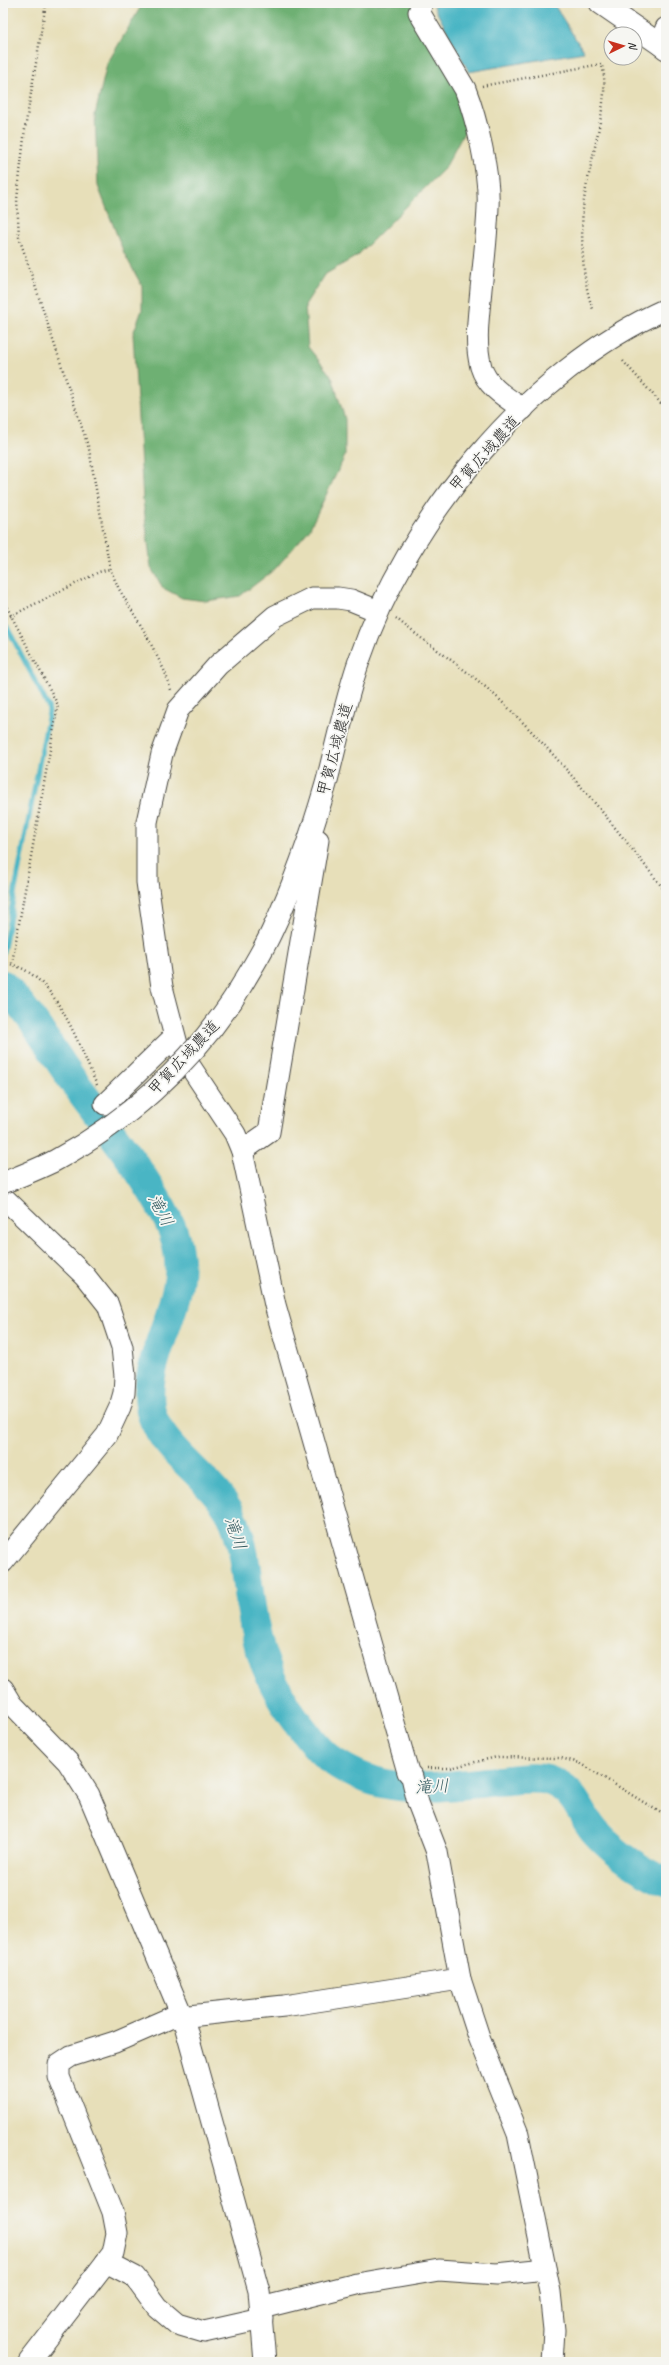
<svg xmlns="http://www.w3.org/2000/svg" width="669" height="2365" viewBox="0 0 669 2365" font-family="Caveat,'Klee One',sans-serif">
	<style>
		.forest { fill: #6eb073; stroke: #4c6e4f }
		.water { fill: #48b5c4; stroke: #3a7078 }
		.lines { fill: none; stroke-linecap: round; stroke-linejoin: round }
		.stream { stroke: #48b5c4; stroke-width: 5 }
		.river { stroke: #48b5c4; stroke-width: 30 }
		.minor-casing { stroke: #474640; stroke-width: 23 }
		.path { stroke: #474640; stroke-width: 2.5; stroke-dasharray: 1 3; stroke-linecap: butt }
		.minor { stroke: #fff; stroke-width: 21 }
		.minor-bridge-casing { stroke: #474640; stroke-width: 23; stroke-linecap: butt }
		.minor-bridge { stroke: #fff; stroke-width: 21 }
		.labels { text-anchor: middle; stroke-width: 3.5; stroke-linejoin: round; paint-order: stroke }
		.street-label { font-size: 16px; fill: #2b2b2b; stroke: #f6f6f2 }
		.water-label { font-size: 17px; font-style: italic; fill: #355b61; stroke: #f6f6f2 }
	</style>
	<rect width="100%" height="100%" fill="#f6f6f2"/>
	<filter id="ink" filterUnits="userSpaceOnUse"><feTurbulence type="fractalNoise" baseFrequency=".025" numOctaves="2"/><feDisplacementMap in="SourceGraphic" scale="8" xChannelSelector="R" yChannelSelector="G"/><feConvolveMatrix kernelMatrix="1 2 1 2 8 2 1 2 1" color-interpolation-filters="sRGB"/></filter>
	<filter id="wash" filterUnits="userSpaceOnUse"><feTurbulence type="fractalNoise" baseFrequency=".012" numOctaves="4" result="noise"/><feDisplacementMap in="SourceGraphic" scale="16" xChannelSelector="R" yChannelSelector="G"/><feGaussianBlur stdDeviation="0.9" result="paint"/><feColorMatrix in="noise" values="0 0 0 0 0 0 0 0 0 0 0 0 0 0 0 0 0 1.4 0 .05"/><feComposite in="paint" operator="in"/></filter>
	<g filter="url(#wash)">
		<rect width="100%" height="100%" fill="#e7dfb9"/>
		<polygon class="forest" points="147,3 415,3 458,92 467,127 445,168 357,256 324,275 305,305 308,347 332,377 345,419 345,456 309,530 275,569 240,596 206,601 182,598 163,588 151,568 143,500 133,334 142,310 142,286 124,253 98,186 95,115 107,64 140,8"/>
		<polygon class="water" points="436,3 553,3 584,52 469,72 434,7"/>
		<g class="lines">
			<polyline class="stream" points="3,953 49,712 48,706 7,627"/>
			<path class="river" d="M3 985C27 1008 51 1049 71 1078 104 1124 142 1169 168 1220 176 1235 181 1259 179 1276 175 1318 144 1364 150 1406 156 1450 218 1479 235 1523 248 1557 247 1594 255 1629 262 1665 279 1698 301 1727 310 1738 318 1751 331 1760 385 1798 435 1787 497 1781 513 1780 532 1776 547 1780 579 1790 578 1815 598 1835 616 1854 642 1871 666 1882"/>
		</g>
	</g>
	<g filter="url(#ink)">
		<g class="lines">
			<defs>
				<g id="minor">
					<path d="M422 3 419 12 465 89C477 120 490 174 488 207 487 234 484 262 481 289 479 314 474 341 481 367 487 387 507 398 523 409"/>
					<polyline points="600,3 661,45"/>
					<polyline points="666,28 661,45 666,49"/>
					<polyline points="378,611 351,600 338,598 312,598 275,616 218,665 178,710 162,754 147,822 147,882 162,987 178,1048 235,1134 242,1151 275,1305 408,1772 412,1777 418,1803 437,1852 460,1979 479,2037 518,2134 550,2292 554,2330 552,2362"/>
					<path d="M232 1001C246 978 261 955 272 931 294 884 312 833 326 784 337 743 345 701 359 661 407 520 528 370 666 309"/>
					<polyline points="105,1104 174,1037"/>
					<polyline points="242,1151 269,1132 318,840"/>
					<polyline points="3,1197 85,1276 108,1305 122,1347 125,1376 124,1393 120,1407 107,1435 3,1562"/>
					<polyline points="3,1689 12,1704 68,1762 89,1795 183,2018 259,2291 265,2362"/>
					<polyline points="106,2262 135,2277 157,2307 177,2324 204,2332 262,2319"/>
					<polyline points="261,2308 357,2284 439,2270 497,2274 545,2269"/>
					<polyline points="29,2362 113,2253 117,2233 113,2212 59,2077 59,2064 71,2056 115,2042 170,2018 284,2006 460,1979"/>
				</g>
			</defs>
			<use href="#minor" class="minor-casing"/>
			<g class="path">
				<polyline points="46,3 25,129 17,199 19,237 89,449 110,569 119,589 146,634 165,672 171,690"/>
				<path d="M482 86 601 64C614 90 585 177 583 209 581 237 582 283 593 309"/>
				<polyline points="623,361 666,409"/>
				<polyline points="3,600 58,705 12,963"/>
				<path d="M396 618C430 647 469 670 501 701 562 759 614 826 666 892"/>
				<polyline points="3,620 99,572 110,569"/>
				<path d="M3 963C55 968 78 1045 97 1085"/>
				<polyline points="427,1768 450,1768 497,1757 561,1758 580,1763 666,1816"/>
			</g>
			<use href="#minor" class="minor"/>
			<defs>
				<path id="minor-bridge" d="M3 1183C20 1176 39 1169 56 1160 126 1122 187 1067 232 1001"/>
			</defs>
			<use href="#minor-bridge" class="minor-bridge-casing"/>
			<use href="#minor-bridge" class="minor-bridge"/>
		</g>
	</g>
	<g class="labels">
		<g class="street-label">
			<text transform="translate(484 453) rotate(-48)" y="6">甲賀広域農道</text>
			<text transform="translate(334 749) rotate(-75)" y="6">甲賀広域農道</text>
			<text transform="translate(183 1057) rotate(-47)" y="6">甲賀広域農道</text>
		</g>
		<g class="water-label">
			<text transform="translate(161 1210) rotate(62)" y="6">滝川</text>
			<text transform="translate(236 1533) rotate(71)" y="6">滝川</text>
			<text transform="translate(432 1786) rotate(-3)" y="6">滝川</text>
		</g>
	</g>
	<rect width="669" height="2365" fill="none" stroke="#f6f6f2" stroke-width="16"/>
	<g transform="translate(623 46) rotate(85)"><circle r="19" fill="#f6f6f2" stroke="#a5a5a2"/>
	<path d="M0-3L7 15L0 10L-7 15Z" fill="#c8321e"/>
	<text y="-6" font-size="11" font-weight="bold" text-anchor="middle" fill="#2b2b2b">N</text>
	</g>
</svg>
